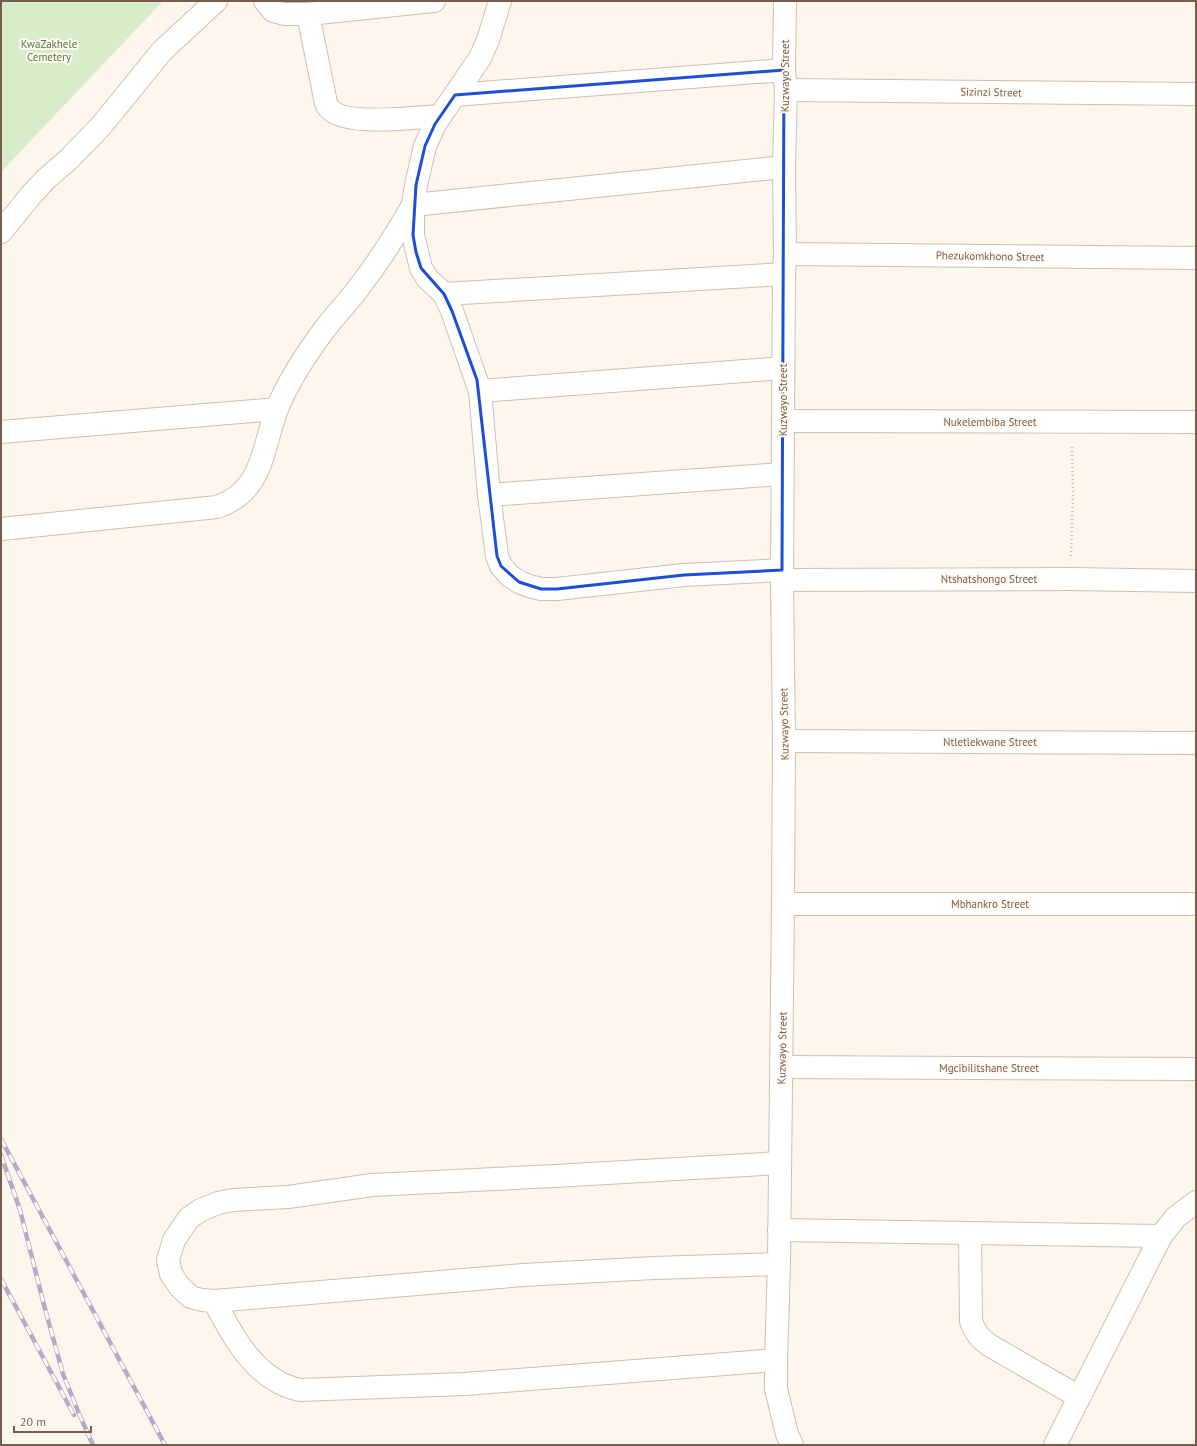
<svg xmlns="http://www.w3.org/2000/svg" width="1197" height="1446" viewBox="0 0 1197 1446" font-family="'PT Sans',sans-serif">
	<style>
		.green { fill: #d8ecc9 }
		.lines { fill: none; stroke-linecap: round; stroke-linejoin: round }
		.street-casing { stroke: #d1beb0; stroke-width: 24 }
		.path { stroke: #d9b8a5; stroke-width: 2.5; stroke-dasharray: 1 3; stroke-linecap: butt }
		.street { stroke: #fff; stroke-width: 22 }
		.rail-casing { stroke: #b9a8c9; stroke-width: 4.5 }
		.rail { stroke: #fffaf3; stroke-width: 3; stroke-dasharray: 9; stroke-linecap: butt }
		.marked { fill: none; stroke: #1d4ed8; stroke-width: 3; stroke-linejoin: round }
		.labels { text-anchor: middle; stroke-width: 4; stroke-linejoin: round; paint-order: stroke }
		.park-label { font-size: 11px; fill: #537a41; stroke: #fffaf3 }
		.street-label { font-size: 11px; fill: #7a5c4d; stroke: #fffaf3 }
	</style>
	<rect width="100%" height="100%" fill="#fdf6ec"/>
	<polygon class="green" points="1,1 163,1 1,172"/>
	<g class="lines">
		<defs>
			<g id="street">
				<polyline points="265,1 273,11 284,14 308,14 434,1"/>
				<polyline points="500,1 488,40 480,58 435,124 425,146 416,185 413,205 413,235 421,268 427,278 444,294 452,311 480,391 489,495 497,556 501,566 510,576 519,582 529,586 541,589 557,589 684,575 782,570"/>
				<polyline points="785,1 784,70 786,90 784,167 785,254 784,274 782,580 784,741 783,904 779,1264 776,1360 776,1389 787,1434 792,1445"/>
				<path d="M308 14 326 103C334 129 418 117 440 116"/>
				<polyline points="786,90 1196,94"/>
				<polyline points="455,95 784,70"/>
				<polyline points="1,232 31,195 46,179 69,159 101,126 162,51 216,1"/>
				<polyline points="785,254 1196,258"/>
				<polyline points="444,294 784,274"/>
				<polyline points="480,391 783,368"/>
				<polyline points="783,421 1196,422"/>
				<polyline points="1,432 277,409"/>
				<polyline points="489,495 782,474"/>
				<path d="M1 529 217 507C264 491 262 448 277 409 288 381 309 350 327 326 338 312 350 300 360 286 380 260 397 233 413 205L784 167"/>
				<polyline points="782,580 1070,579 1196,581"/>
				<polyline points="784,741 1196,743"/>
				<polyline points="783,904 1196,904"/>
				<polyline points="782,1067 1196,1069"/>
				<polyline points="779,1230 1161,1236 1176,1217 1196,1202"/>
				<path d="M970 1233 971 1321C975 1333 980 1338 989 1345L1079 1397"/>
				<polyline points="779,1264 654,1268 523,1275 214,1301 202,1300 191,1297 180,1287 171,1274 168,1260 174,1240 189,1218 201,1210 218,1203 233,1200 288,1197 372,1185 555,1176 780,1163"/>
				<path d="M214 1301C233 1337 256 1381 300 1390L465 1384 776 1360"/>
				<polyline points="1055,1445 1161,1236"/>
			</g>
		</defs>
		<use href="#street" class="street-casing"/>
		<polyline class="path" points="1071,556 1073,494 1072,445"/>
		<use href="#street" class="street"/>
		<defs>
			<g id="rail">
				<polyline points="1,1139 165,1445"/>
				<polyline points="1,1155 20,1210 44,1305 63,1374 80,1416 93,1445"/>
				<polyline points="1,1279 74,1415"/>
			</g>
		</defs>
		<use href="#rail" class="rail-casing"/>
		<use href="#rail" class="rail"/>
	</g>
	<path class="marked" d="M784 70 782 570 684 575 557 589H541L519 582 501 566 497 556 477 380 452 311 444 294 421 268 416 252 413 235 416 185 425 146 435 124 455 95Z"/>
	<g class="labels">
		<g class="park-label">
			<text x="49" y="48">KwaZakhele<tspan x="49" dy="13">Cemetery</tspan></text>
		</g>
		<g class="street-label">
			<text transform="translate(785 76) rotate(-90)" y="4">Kuzwayo Street</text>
			<text transform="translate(991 92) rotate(1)" y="4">Sizinzi Street</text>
			<text transform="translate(990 256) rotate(1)" y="4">Phezukomkhono Street</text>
			<text transform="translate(783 400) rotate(-90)" y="4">Kuzwayo Street</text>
			<text x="990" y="426">Nukelembiba Street</text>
			<text x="989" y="583">Ntshatshongo Street</text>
			<text transform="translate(784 724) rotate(-91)" y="4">Kuzwayo Street</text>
			<text x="990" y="746">Ntletlekwane Street</text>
			<text x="990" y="908">Mbhankro Street</text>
			<text transform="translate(782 1048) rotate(-89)" y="4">Kuzwayo Street</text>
			<text x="989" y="1072">Mgcibilitshane Street</text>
		</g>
	</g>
	<rect width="1197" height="1446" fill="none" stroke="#7a5c4d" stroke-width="4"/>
	<path d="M14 1426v6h77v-6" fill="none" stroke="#7a5c4d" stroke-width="2"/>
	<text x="20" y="1426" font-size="12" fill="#7a5c4d" stroke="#fffaf3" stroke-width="3" paint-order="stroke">20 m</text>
</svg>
